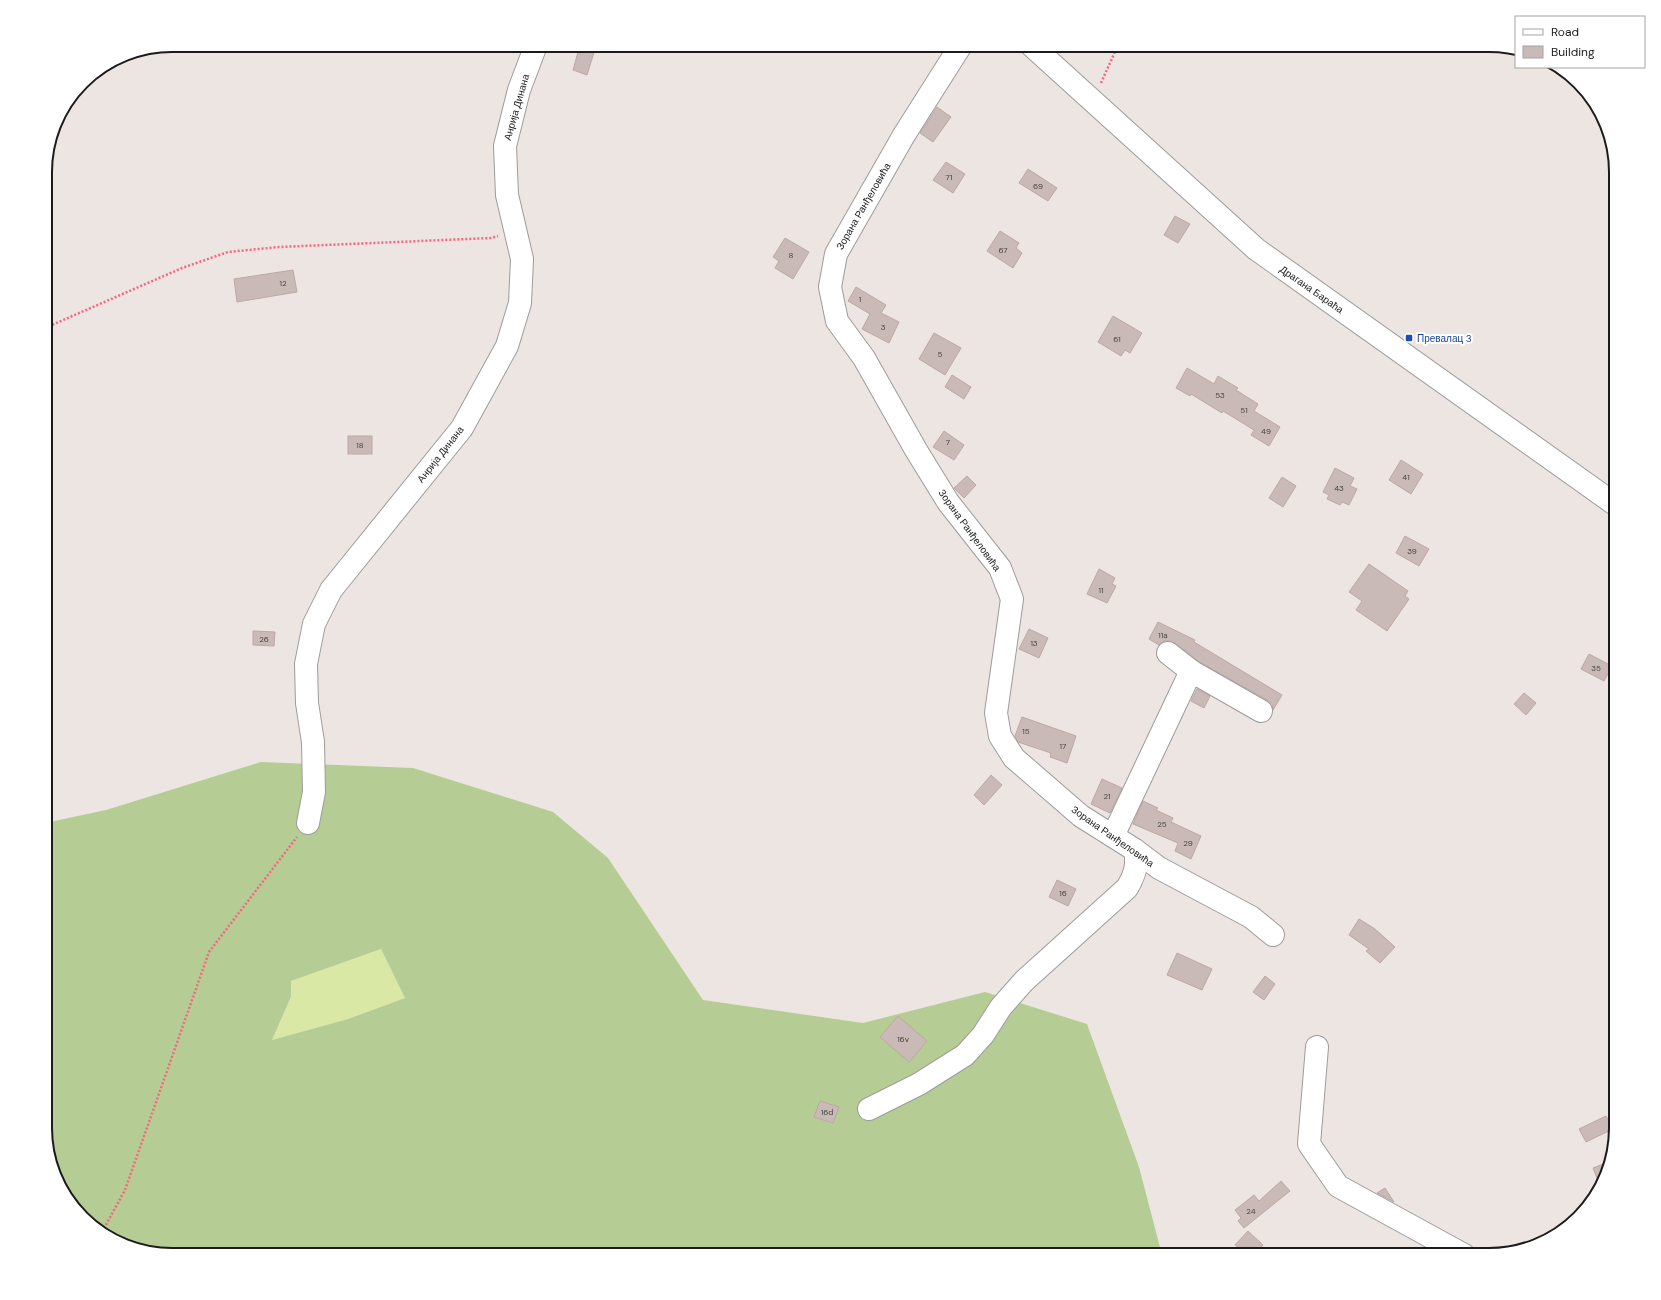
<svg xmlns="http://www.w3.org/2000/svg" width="1661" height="1300" viewBox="0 0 1661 1300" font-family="'DM Sans',sans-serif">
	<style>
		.grass { fill: #d9e9a5 }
		.forest { fill: #b5cd95; fill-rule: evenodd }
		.building { fill: #c9bab7; stroke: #bfa7a3 }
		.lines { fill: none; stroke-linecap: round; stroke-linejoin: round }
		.minor-casing { stroke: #9c9c9c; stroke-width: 24 }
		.path { stroke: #fa647f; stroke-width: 2.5; stroke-dasharray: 2 2; stroke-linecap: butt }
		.minor { stroke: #fff; stroke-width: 22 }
		.transit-dot { fill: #1a4fb4; stroke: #fff; stroke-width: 1.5 }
		.labels { text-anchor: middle; stroke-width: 4; stroke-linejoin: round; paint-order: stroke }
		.number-label { font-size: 8px; fill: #464342 }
		.street-label { font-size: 10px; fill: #1b1b1b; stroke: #fff }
		.transit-label { font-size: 10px; fill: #164399; stroke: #fff; text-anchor: start }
		.rim { fill: none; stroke: #1b1b1b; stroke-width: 2 }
	</style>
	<rect width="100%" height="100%" fill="#ede5e1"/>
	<polygon class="grass" points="381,949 405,998 348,1019 272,1040 291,998 291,981"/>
	<path class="forest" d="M261 762 413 768 553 812 608 858 703 1000 863 1023 985 992 1087 1024 1139 1167 1162 1255H171L131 1248 88 1224 58 1185 45 1136V823L106 810ZM381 949 405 998 348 1019 272 1040 291 997V981Z"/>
	<g class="building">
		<polygon points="580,45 595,49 587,75 573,70"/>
		<polygon points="937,107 951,117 933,142 920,133"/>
		<polygon points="946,162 965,174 953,193 933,180"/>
		<polygon points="1028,169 1057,188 1048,201 1019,183"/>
		<polygon points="1175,216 1190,224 1178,243 1164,235"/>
		<polygon points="1000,231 1019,243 1016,248 1022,253 1013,268 987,251"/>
		<polygon points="785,238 809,252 793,279 775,268 779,261 773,257"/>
		<polygon points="293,270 297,292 237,302 234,279"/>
		<polygon points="856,287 886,305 881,313 899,322 889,343 862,329 870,314 848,301"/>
		<polygon points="1113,316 1142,333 1130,353 1125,350 1121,356 1098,342"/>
		<polygon points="934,333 961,348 945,375 919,359"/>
		<polygon points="1187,368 1214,384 1218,376 1238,388 1236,390 1258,404 1254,411 1280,427 1269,446 1251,435 1254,430 1223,411 1222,413 1191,394 1190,396 1176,388"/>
		<polygon points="952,375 971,387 964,399 945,387"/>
		<polygon points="944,431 964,445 954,460 933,447"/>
		<rect x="348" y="436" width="24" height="18"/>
		<polygon points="1401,460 1423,474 1411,494 1389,480"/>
		<polygon points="1335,468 1354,478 1350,486 1357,489 1349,505 1342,502 1340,505 1327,499 1329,495 1323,492"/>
		<polygon points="967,476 976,485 964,498 954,488"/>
		<polygon points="1282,477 1296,486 1283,507 1269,498"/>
		<polygon points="1405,536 1429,549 1419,566 1396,553"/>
		<polygon points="1369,564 1408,591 1405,596 1409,599 1387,631 1356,610 1362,601 1349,592"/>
		<polygon points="1099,569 1115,578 1112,584 1116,586 1107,603 1087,594"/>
		<polygon points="1158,622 1195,640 1194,642 1282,695 1273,710 1272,704 1267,700 1198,661 1175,643 1169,641 1164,641 1159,645 1149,639"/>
		<polygon points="1029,629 1048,638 1039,658 1019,649"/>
		<polygon points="253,631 275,632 274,646 253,645"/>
		<polygon points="1589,654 1612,666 1604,681 1581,669"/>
		<polygon points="1197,689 1210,696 1204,708 1191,701"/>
		<polygon points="1524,693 1536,703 1526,715 1514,704"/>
		<polygon points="1022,717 1076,736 1067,763 1050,757 1051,753 1018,742 1015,736"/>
		<polygon points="991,775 1002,785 984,805 974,795"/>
		<polygon points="1102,779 1122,788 1110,813 1091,804"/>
		<polygon points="1143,801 1158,808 1156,810 1173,818 1171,822 1201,836 1191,859 1175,851 1178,843 1133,824"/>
		<polygon points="1057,880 1076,889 1068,906 1049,897"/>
		<polygon points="1359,919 1375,929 1395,947 1380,963 1366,951 1369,949 1349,935"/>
		<polygon points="1177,953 1212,969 1202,990 1167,975"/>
		<polygon points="1265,976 1275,984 1264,1000 1253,992"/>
		<polygon points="898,1016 927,1041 909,1062 880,1037"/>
		<polygon points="820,1101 839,1107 833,1123 814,1117"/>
		<polygon points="1606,1116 1613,1129 1586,1142 1579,1129"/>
		<polygon points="1611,1161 1609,1169 1600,1186 1593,1168"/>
		<polygon points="1281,1181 1290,1191 1244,1228 1238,1221 1241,1218 1235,1210 1254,1195 1259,1201"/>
		<polygon points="1385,1188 1394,1202 1377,1193"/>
		<polygon points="1248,1231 1263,1245 1254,1255 1229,1255 1238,1247 1235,1245"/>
	</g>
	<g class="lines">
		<defs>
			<g id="minor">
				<polyline points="961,45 904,135 836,254 830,287 837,321 864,358 916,450 948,502 1000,568 1012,599 996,713 1000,736 1014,758 1081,816 1135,850 1159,868 1251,917 1273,935"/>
				<polyline points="1031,45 1256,249 1616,505"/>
				<polyline points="1168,653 1191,671 1261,711"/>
				<polyline points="308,823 314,792 313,742 307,703 306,664 314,624 331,590 462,428 507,346 520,303 522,259 507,195 505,146 519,90 536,45"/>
				<polyline points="1113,836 1191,671"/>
				<polyline points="1317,1047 1309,1144 1338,1186 1464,1255"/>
				<path d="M869 1109 919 1084 965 1055 983 1035 1001 1007 1024 981 1127 888C1135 875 1138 864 1135 850"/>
			</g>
		</defs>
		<use href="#minor" class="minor-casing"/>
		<g class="path">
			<polyline points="1101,83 1118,45"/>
			<polyline points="45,328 182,268 228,252 279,247 491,238 498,236"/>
			<polyline points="102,1232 125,1190 209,952 297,837"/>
		</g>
		<use href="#minor" class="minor"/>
	</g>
	<rect class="transit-dot" x="1405" y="334" width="8" height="8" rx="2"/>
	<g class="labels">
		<g class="number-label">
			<text x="949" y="180">71</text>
			<text x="1038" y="189">69</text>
			<text x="1003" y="253">67</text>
			<text x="791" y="258">8</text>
			<text x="283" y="286">12</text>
			<text x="860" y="302">1</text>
			<text x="883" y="330">3</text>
			<text x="1117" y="342">61</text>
			<text x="940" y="357">5</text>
			<text x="1220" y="398">53</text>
			<text x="1244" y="413">51</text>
			<text x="1266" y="434">49</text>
			<text x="948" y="445">7</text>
			<text x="360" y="448">18</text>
			<text x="1406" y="480">41</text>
			<text x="1339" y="491">43</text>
			<text x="1412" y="554">39</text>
			<text x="1101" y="593">11</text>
			<text x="1163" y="638">11a</text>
			<text x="264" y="642">26</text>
			<text x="1034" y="646">13</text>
			<text x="1596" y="671">35</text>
			<text x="1026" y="734">15</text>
			<text x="1063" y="749">17</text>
			<text x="1107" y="799">21</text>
			<text x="1162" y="827">25</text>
			<text x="1188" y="846">29</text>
			<text x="1063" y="896">16</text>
			<text x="903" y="1042">16v</text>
			<text x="827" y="1115">16d</text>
			<text x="1251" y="1214">24</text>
		</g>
		<g class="street-label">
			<text transform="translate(516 107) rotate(-74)" y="4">Анрија Динана</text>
			<text transform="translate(863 206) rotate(-60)" y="4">Зорана Ранђеловића</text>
			<text transform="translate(1312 289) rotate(35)" y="4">Драгана Бараћа</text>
			<text transform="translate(440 454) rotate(-52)" y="4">Анрија Динана</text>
			<text transform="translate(970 530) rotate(54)" y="4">Зорана Ранђеловића</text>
			<text transform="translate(1113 836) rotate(35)" y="4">Зорана Ранђеловића</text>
		</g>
		<g class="transit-label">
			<text x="1417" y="342">Превалац 3</text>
		</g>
	</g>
	<path d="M0 0H1661V1300H0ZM172 52H1489A120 120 0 0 1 1609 172V1128A120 120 0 0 1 1489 1248H172A120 120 0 0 1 52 1128V172A120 120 0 0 1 172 52Z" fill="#fff" fill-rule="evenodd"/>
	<path class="rim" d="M172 52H1489A120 120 0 0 1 1609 172V1128A120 120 0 0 1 1489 1248H172A120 120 0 0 1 52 1128V172A120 120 0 0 1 172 52Z"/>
	<rect x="1515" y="16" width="130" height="52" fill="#ffffff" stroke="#a4a4a4"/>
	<rect x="1523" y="29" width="20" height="6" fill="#ffffff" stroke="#a4a4a4"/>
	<text x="1551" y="36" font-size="12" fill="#1b1b1b">Road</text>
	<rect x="1523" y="46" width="20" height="12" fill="#c9bab7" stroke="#a4a4a4"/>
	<text x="1551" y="56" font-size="12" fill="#1b1b1b">Building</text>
</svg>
